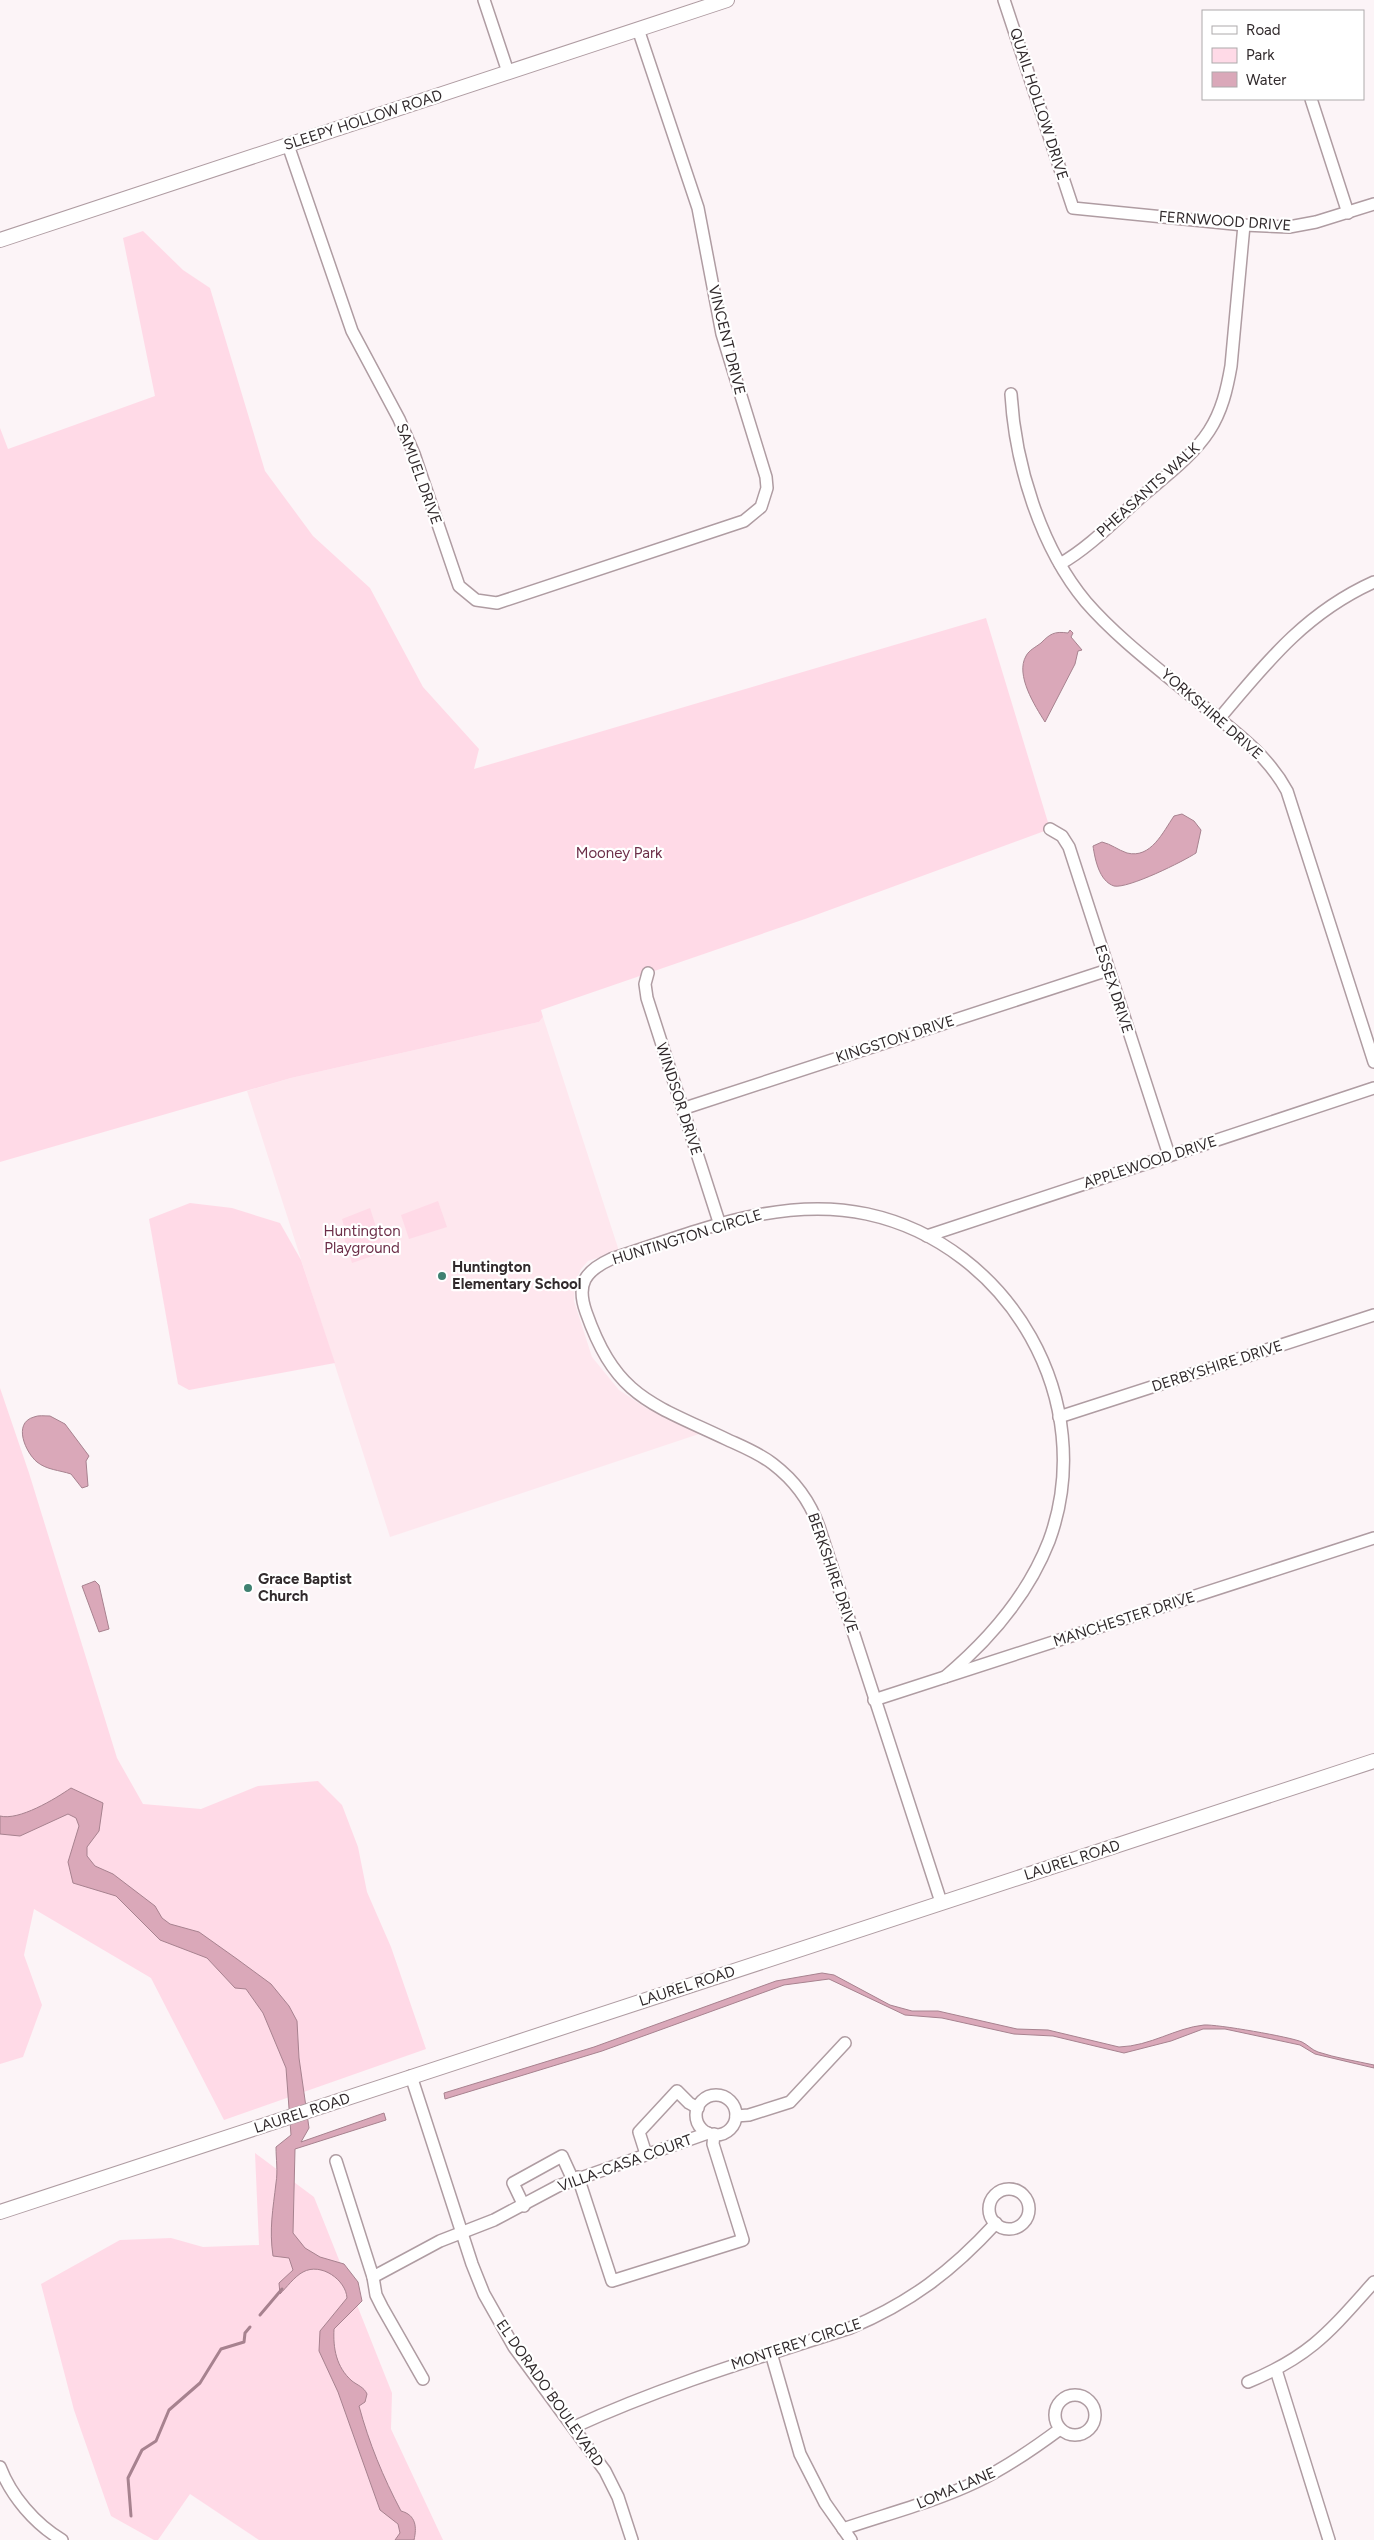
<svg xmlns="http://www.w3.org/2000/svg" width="1374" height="2540" viewBox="0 0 1374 2540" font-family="Figtree,sans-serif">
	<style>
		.built { fill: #fee7ee }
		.green { fill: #ffdae7 }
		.water { fill: #daa8b9; stroke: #a7828f }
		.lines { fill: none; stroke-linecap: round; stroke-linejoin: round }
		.stream { stroke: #a7828f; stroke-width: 3 }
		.minor-casing { stroke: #af9ca2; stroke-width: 14 }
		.tertiary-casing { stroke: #af9ca2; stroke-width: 16 }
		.minor { stroke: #fff; stroke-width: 11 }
		.tertiary { stroke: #fff; stroke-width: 14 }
		.poi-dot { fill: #3f8171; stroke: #fff; stroke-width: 2 }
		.labels { text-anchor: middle; stroke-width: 4.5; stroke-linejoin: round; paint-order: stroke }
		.street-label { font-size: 15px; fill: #312a2c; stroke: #fff }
		.park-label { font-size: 15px; fill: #6c2e48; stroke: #fff }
		.poi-label { font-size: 15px; font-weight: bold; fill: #312a2c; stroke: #fff; text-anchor: start }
	</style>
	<rect width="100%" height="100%" fill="#fcf4f7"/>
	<polygon class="built" points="543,1017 619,1251 588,1261 581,1269 575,1283 574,1301 592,1357 619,1390 646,1408 699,1434 390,1537 247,1091 291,1078 539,1022"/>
	<g class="green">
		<polygon points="143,231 183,270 210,288 265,471 313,536 370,588 423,687 479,749 474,769 986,618 1050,829 805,919 541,1010 543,1017 539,1022 291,1078 0,1162 0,428 8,449 155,396 123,238"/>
		<polygon points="438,1201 447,1227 409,1239 401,1215"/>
		<polygon points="190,1203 232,1208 280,1223 301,1260 335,1363 189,1390 178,1384 149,1219"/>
		<polygon points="370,1208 384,1252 352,1263 343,1235 346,1233 342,1219"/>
		<polygon points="0,1388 29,1473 117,1758 143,1804 201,1809 258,1786 318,1781 342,1805 358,1847 367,1892 391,1947 426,2049 224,2120 151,1978 34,1909 24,1955 42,2005 23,2057 0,2064"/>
		<polygon points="255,2153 314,2197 392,2393 391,2429 443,2540 259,2540 190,2494 158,2540 154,2540 111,2516 74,2410 41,2284 120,2240 171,2238 203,2247 259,2245"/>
	</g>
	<g class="water">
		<path d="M1070 630 1073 633 1071 637 1082 650 1078 651 1075 664 1045 722C1035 706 1015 675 1026 656 1029 650 1036 647 1041 643 1050 634 1054 631 1068 633Z"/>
		<path d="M1182 814 1194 821 1201 830 1196 853C1184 861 1128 889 1114 886 1099 881 1095 859 1093 846L1102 842C1111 844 1118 850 1127 853 1151 859 1163 832 1174 816Z"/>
		<path d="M50 1416 65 1424 89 1456 86 1461 88 1486 82 1488 71 1474C59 1470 47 1470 37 1462 26 1453 12 1423 34 1417 38 1415 45 1416 50 1416Z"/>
		<polygon points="95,1581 99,1585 109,1629 99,1632 82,1586"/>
		<path d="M71 1788 103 1803 99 1831 87 1847V1856L95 1866 113 1874 155 1906 162 1918 170 1924 199 1932 237 1959 271 1984 289 2006 297 2021 299 2058 309 2128 301 2142 384 2113 386 2120 295 2149 293 2233 305 2248 320 2257 344 2264 358 2282 362 2301 334 2329C333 2348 336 2367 352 2381 357 2385 364 2387 367 2394L365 2402 359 2406C369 2443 383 2477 401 2511 416 2515 417 2527 414 2540H395L400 2533 398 2524 380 2510 338 2392 319 2351 320 2331 347 2298C346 2280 321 2262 303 2272 295 2276 286 2288 280 2294L279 2283 293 2270 289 2258 273 2256C269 2229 273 2209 276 2183 278 2171 276 2159 276 2147L291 2135 286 2068 263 2013 246 1989 235 1988 207 1958 160 1940 116 1896 73 1883 68 1862 79 1826 76 1818 68 1814 20 1836 0 1834V1816C19 1821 55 1799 71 1788Z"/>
		<path d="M822 1973 834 1975 890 2005 912 2011H938L1017 2029 1048 2030 1119 2047C1151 2046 1175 2028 1204 2025 1216 2024 1291 2037 1302 2042 1308 2045 1312 2050 1318 2052 1336 2058 1356 2061 1374 2065V2068L1315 2054 1300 2045 1225 2029H1203L1171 2041 1124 2053 1053 2036 1014 2034 942 2018 905 2015 829 1979 784 1985 602 2051 445 2099 444 2093 594 2047 776 1981Z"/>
	</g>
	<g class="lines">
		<g class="stream">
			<polyline points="260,2315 282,2289"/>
			<polyline points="131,2516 128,2478 142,2450 156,2441 169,2410 200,2383 221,2349 244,2342 245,2333 250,2327"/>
		</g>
		<defs>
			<g id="minor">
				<polyline points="484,0 508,72"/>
				<polyline points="1004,0 1073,208 1244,225 1289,227 1316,222 1374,204"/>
				<polyline points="1311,99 1348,213"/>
				<polyline points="288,145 352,331 399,419 414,454 459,586 476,600 497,603 744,521 761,507 767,488 766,477 722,334 698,208 638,29"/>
				<path d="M1011 394C1015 463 1040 547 1086 602 1119 640 1163 672 1202 705 1234 731 1267 754 1287 791L1374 1062"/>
				<path d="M1060 564C1090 547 1114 521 1140 498 1164 477 1192 457 1209 431 1222 411 1227 389 1231 366L1244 225"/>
				<path d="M1219 719C1266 663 1305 613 1374 582"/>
				<polyline points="1050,829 1062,836 1069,847 1169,1155"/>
				<polyline points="648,973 645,984 647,998 720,1225"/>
				<polyline points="682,1109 1108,970"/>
				<polyline points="927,1236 1374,1088"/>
				<polyline points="1059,1417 1374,1315"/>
				<polyline points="874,1700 1374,1538"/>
				<path d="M941 1902 819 1527C810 1501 794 1480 773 1464 759 1453 741 1446 726 1439 650 1403 616 1397 586 1312 576 1284 585 1271 611 1259 693 1233 779 1195 867 1214 1010 1245 1100 1402 1049 1541 1028 1595 989 1640 945 1677"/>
				<polyline points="411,2076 472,2264 484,2294 514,2347 605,2471 618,2497 632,2540"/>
				<circle cx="716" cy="2115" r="20"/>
				<polyline points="736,2116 749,2115 790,2102 845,2043"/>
				<polyline points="646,2154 639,2132 677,2091 689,2103 698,2108"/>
				<polyline points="336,2161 373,2277 440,2241 494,2220 558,2186 708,2133"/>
				<polyline points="578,2177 612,2281 743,2240 713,2144 714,2134"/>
				<circle cx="1009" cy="2209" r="20"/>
				<polyline points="524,2206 513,2183 562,2156 573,2180"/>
				<polyline points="373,2277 376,2295 382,2307 423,2379"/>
				<polyline points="771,2353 800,2454 825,2503 851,2540"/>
				<polyline points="1276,2370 1329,2540"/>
				<path d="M1248 2382C1311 2356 1330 2331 1374 2282"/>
				<circle cx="1075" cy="2415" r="20"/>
				<path d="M574 2427C663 2386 757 2358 850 2328 910 2303 952 2271 996 2223"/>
				<path d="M0 2467C11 2496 35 2524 62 2540"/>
				<path d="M843 2529C887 2514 934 2502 976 2482 1006 2468 1033 2449 1060 2429"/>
			</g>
			<g id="tertiary">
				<polyline points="0,240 727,0"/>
				<polyline points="0,2212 1374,1761"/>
			</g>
		</defs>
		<use href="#minor" class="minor-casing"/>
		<use href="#tertiary" class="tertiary-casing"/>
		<use href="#minor" class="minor"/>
		<use href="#tertiary" class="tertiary"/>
	</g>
	<g class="poi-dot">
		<circle cx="442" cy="1276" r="5"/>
		<circle cx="248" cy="1588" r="5"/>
	</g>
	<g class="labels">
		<g class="street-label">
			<text transform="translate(1039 104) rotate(72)" y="5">QUAIL HOLLOW DRIVE</text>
			<text transform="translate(363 120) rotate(-18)" y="5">SLEEPY HOLLOW ROAD</text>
			<text transform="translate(1225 221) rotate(4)" y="5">FERNWOOD DRIVE</text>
			<text transform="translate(727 340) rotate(76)" y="5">VINCENT DRIVE</text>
			<text transform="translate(419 474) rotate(70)" y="5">SAMUEL DRIVE</text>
			<text transform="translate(1148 490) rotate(-42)" y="5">PHEASANTS WALK</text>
			<text transform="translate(1212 714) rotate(41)" y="5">YORKSHIRE DRIVE</text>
			<text transform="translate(1114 989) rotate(72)" y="5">ESSEX DRIVE</text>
			<text transform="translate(895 1039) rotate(-18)" y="5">KINGSTON DRIVE</text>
			<text transform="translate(679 1099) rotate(72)" y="5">WINDSOR DRIVE</text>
			<text transform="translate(1150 1162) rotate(-18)" y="5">APPLEWOOD DRIVE</text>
			<text transform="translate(687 1237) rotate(-17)" y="5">HUNTINGTON CIRCLE</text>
			<text transform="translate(1217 1366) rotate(-18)" y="5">DERBYSHIRE DRIVE</text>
			<text transform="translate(833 1573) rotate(71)" y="5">BERKSHIRE DRIVE</text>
			<text transform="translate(1124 1619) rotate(-18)" y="5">MANCHESTER DRIVE</text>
			<text transform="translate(1072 1860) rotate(-18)" y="5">LAUREL ROAD</text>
			<text transform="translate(687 1986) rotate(-18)" y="5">LAUREL ROAD</text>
			<text transform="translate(302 2113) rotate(-18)" y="5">LAUREL ROAD</text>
			<text transform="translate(625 2163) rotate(-20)" y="5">VILLA-CASA COURT</text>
			<text transform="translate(796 2344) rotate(-18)" y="5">MONTEREY CIRCLE</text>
			<text transform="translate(550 2393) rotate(55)" y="5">EL DORADO BOULEVARD</text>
			<text transform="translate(956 2488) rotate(-23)" y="5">LOMA LANE</text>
		</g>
		<g class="park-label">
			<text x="619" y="858">Mooney Park</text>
			<text x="362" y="1236">Huntington<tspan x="362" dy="17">Playground</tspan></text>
		</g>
		<g class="poi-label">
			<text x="452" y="1272">Huntington<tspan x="452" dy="17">Elementary School</tspan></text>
			<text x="258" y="1584">Grace Baptist<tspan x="258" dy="17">Church</tspan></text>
		</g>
	</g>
	<rect x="1202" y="10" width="162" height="90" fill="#ffffff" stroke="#adaaab"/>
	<rect x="1212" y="26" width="25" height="8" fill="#ffffff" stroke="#adaaab"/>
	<text x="1246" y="35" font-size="15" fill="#312a2c">Road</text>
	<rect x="1212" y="48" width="25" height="15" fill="#ffdae7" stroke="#adaaab"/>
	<text x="1246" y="60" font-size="15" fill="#312a2c">Park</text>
	<rect x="1212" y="72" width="25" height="15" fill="#daa8b9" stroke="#adaaab"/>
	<text x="1246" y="85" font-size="15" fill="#312a2c">Water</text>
</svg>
